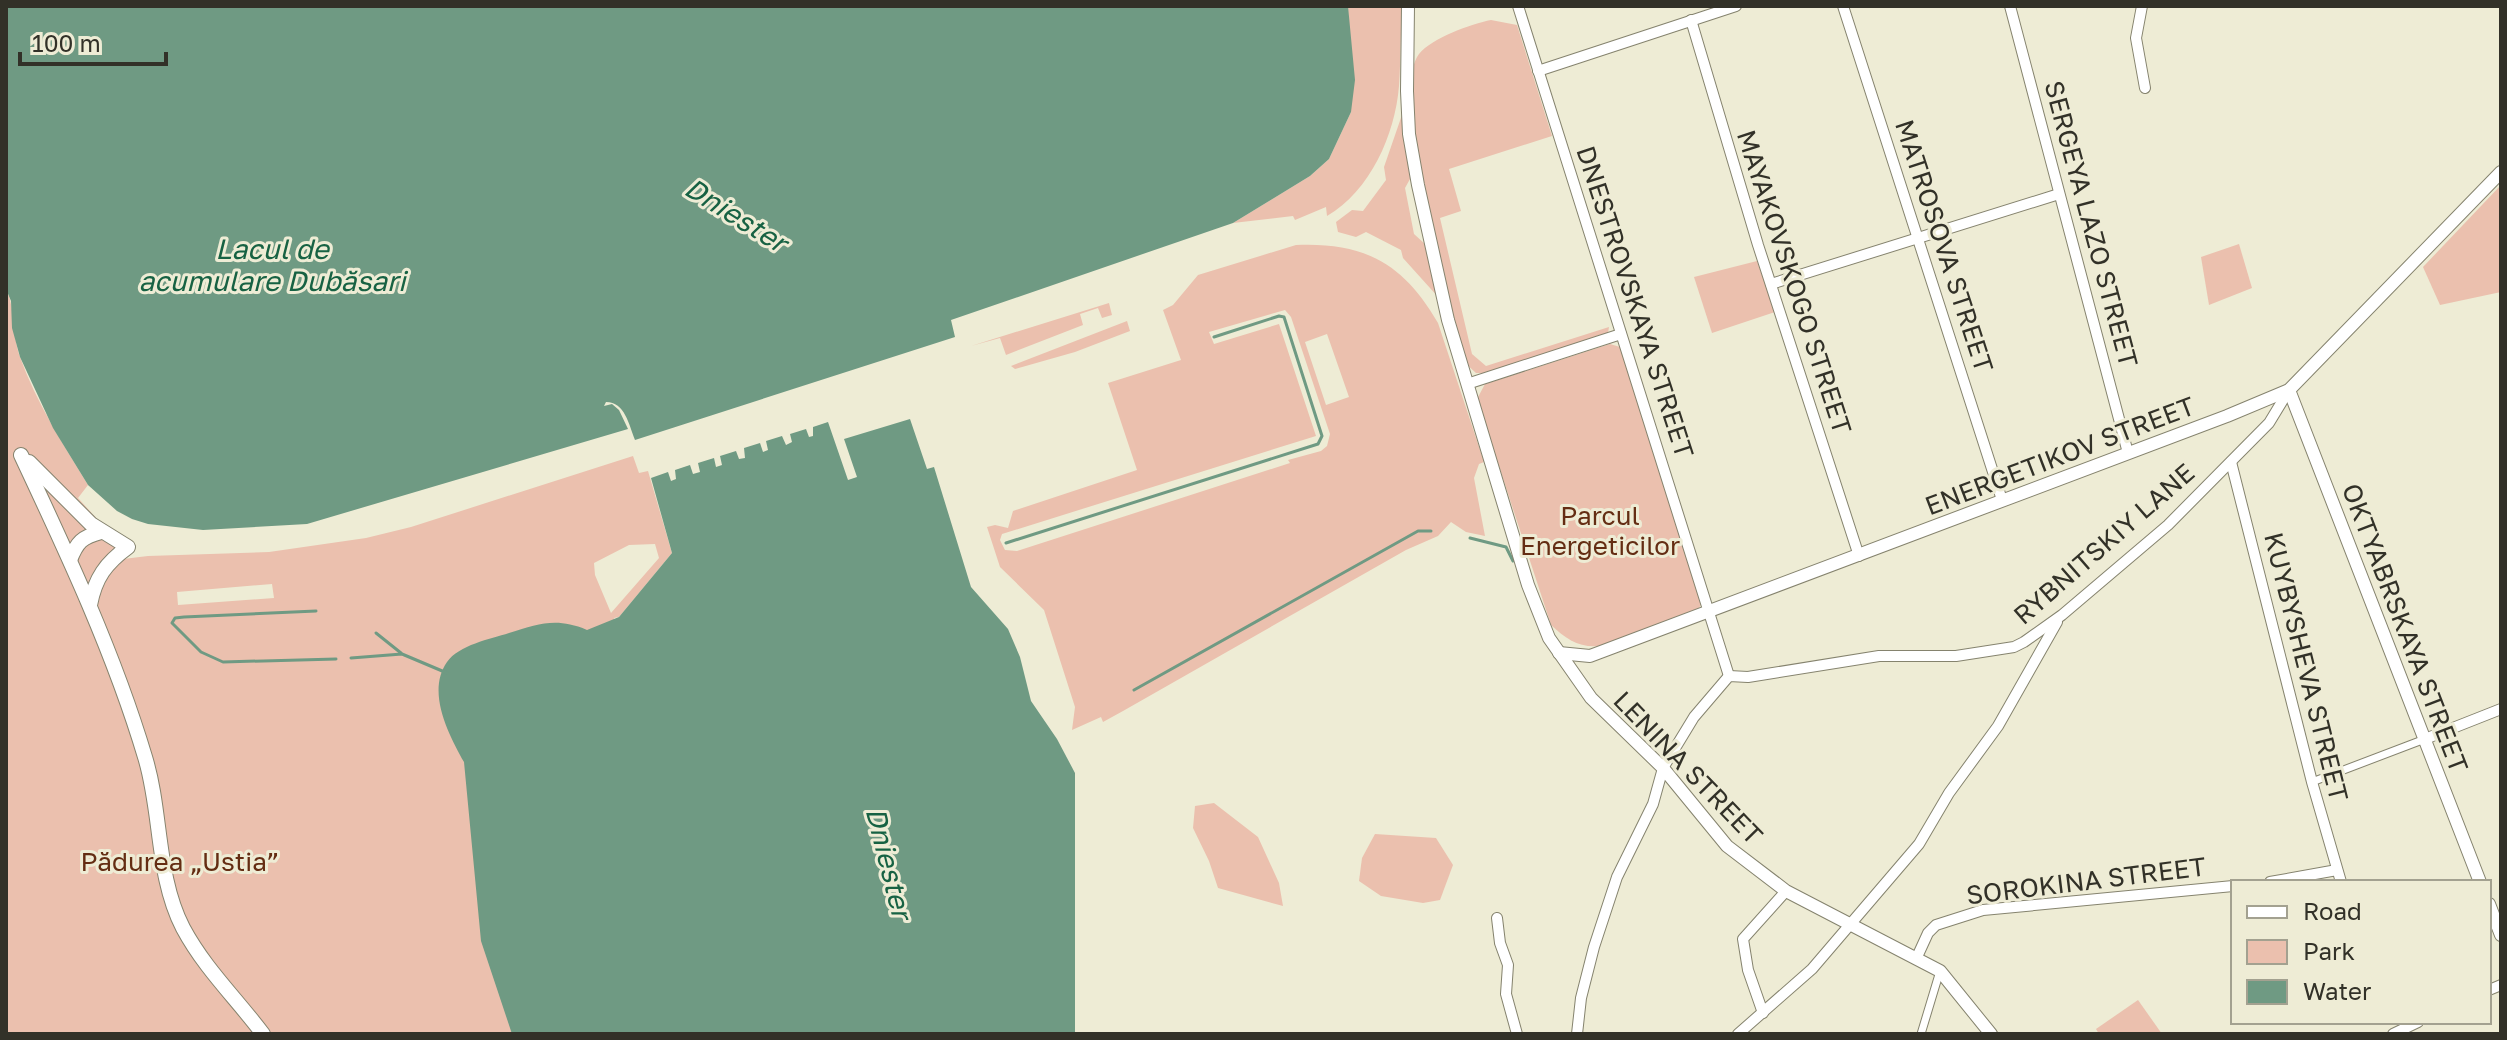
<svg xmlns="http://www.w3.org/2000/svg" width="2507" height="1040" viewBox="0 0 2507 1040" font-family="'Golos Text',sans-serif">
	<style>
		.green { fill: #ebc0ae; fill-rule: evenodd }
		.water { fill: #6f9a83 }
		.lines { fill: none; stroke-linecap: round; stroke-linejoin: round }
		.stream { stroke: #6f9a83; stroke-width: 3 }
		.pedestrian-casing { stroke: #85836e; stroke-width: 9 }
		.minor-casing { stroke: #85836e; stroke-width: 12 }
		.tertiary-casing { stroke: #85836e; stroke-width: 14 }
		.secondary-casing { stroke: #85836e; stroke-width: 16 }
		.pedestrian { stroke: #fff; stroke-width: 7 }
		.minor { stroke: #fff; stroke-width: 10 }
		.tertiary { stroke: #fff; stroke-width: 12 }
		.secondary { stroke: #fff; stroke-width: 14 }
		.labels { text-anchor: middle; stroke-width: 6; stroke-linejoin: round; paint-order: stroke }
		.street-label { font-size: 26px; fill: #323128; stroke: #eeecd5 }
		.park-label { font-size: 26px; fill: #642d13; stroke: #eeecd5 }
		.water-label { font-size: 28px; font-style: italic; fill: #176243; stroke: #eeecd5 }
	</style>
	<rect width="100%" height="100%" fill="#eeecd5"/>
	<g class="green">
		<path d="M1348 6H1403C1400 33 1401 59 1399 86 1395 135 1370 191 1327 216L1326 207 1295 220 1293 216 1233 223 1310 176 1329 159 1351 112Z"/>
		<path d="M1491 20 1517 25 1552 136 1449 169 1461 211 1440 218 1472 354 1486 366 1609 327 1608 333 1484 373H1476L1464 362C1452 311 1389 91 1419 54 1432 38 1471 24 1491 20Z"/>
		<polygon points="1403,112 1410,179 1405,188 1414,234 1426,245 1439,298 1403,258 1401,250 1366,232 1356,237 1338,232 1336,222 1352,210 1363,211 1386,180 1384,167"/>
		<polygon points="2501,185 2501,292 2440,305 2423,267"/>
		<polygon points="2239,244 2252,288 2209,305 2201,257"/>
		<path d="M1296 245C1365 242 1404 264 1438 323L1484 462 1479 464 1474 478 1485 536 1466 532 1451 522 1438 536 1406 550 1123 711 1103 722 1101 717 1072 730 1075 707 1044 610 1000 567 987 527 995 525 1008 528 1013 511 1137 470 1108 383 1181 360 1163 310 1173 305 1198 275ZM1285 310 1291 317 1330 434 1327 446 1321 451 1288 460 1290 463 1017 551 1005 550 1000 540 1002 534 1316 436 1279 324 1214 344 1209 332ZM1327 334 1349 397 1326 405 1305 342Z"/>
		<polygon points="1757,261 1775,312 1712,333 1694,277"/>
		<path d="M6 289C16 310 12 335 20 357 36 402 63 444 88 485L78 498 98 520 117 534 123 559 148 556 269 552 366 538 411 527 633 456 639 473 648 471 672 553 619 617 614 618 735 1034H6ZM655 544 659 558 611 613 595 575 594 563 629 545ZM272 584 274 598 178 605 177 592Z"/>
		<polygon points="1109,303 1112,315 1102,318 1098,308 1080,314 1083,325 1006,355 1000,338 971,346"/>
		<polygon points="1127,321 1130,331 1075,352 1015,369 1011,366"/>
		<path d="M1610 344 1620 347 1703 601 1699 608 1600 646C1579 648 1566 639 1551 625L1477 399 1485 384Z"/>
		<polygon points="1214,803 1258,837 1279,883 1283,906 1218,888 1209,861 1193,828 1195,806"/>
		<polygon points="1375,834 1436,838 1453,865 1440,900 1423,903 1381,896 1359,881 1362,858"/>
		<polygon points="2138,1000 2162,1034 2099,1034 2096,1029"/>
	</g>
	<g class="water">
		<path d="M6 6H1348L1355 80 1351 112 1329 159 1310 176 1233 223 951 320 955 337 635 440C629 425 625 402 606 402L604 406 612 404 619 410 628 429 307 524 203 530 148 524 132 519 117 511 88 485 53 428 20 357 12 328 11 301 6 289Z"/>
		<path d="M910 419 927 469 934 467 971 587 1008 629 1020 657 1031 701 1057 739 1075 773V1034H512L481 941 464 762C449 735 426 692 447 662 459 645 490 639 509 633 539 624 556 617 587 630L619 617 672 553 651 478 668 472 671 481 676 479 675 470 690 465 693 474 700 472 698 463 714 458 716 467 722 465 720 456 736 451 739 459 745 458 744 448 760 443 763 452 768 450 766 441 782 436 786 445 792 442 790 434 806 429 809 437 813 436V427L828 422 848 480 857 477 844 439Z"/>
	</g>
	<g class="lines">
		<g class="stream">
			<polyline points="1470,538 1506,547 1513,561"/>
			<polyline points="1006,543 1318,444 1322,436 1284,317 1279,316 1214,337"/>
			<polyline points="316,611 184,617 175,618 172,623 201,652 223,662 336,659"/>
			<polyline points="376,633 401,653"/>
			<polyline points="351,658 402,654 447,673"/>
			<polyline points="1134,690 1418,531 1431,531"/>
		</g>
		<defs>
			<g id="pedestrian">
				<polyline points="2312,782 2425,739"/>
				<polyline points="1921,1034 1940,971"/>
			</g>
			<g id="minor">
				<polyline points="1518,6 1729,676"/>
				<polyline points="1843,6 2002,500"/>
				<polyline points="2010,6 2128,453"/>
				<polyline points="2142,6 2136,38 2145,88"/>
				<polyline points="1691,20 1758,245 1859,556"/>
				<polyline points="1538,71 1736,6"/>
				<polyline points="1771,284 2059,194"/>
				<polyline points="1467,384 1621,334"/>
				<polyline points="2231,462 2312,782 2341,882"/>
				<polyline points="2425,739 2501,709"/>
				<polyline points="2270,882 2337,870"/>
				<polyline points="1497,918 1500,943 1508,965 1506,994 1517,1034"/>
				<polyline points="1917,957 1928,933 1936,925 1983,910 2233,886"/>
				<polyline points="2489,990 2501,985"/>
				<polyline points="1763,1013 1748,970 1743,939 1786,891"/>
				<polyline points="1577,1034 1581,998 1594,947 1617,877 1653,804 1663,768 1694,717 1729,676 1748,677 1879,656 1956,656 2014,647 2024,642 2062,615 2168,525 2269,423 2289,390"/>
				<polyline points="1738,1034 1812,969 1919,844 1949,793 1998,726 2057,622"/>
				<polyline points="2393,1034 2418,1022"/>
			</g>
			<g id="tertiary">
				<polyline points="1408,6 1407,91 1409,134 1418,185 1448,320 1528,585 1549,638 1591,698 1663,768 1727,846 1786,891 1940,971 1991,1034"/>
				<polyline points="2289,390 2480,882"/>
				<polyline points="1559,653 1590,656 2227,416 2289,390 2501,172"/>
				<polyline points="2489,904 2501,935"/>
			</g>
			<g id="secondary">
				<path d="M21 455C67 553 114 653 145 757 162 812 156 876 183 928 205 969 236 998 263 1034"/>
				<path d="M29 462 91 524 128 547C106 563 95 578 90 605"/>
				<path d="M70 560C77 542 82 537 101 532"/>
			</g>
		</defs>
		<use href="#pedestrian" class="pedestrian-casing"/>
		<use href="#minor" class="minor-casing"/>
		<use href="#tertiary" class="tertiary-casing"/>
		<use href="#secondary" class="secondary-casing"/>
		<use href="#pedestrian" class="pedestrian"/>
		<use href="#minor" class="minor"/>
		<use href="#tertiary" class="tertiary"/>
		<use href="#secondary" class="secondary"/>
	</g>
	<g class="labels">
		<g class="street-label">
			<text transform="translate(2091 224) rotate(75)" y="9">SERGEYA LAZO STREET</text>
			<text transform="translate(1944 246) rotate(72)" y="9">MATROSOVA STREET</text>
			<text transform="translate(1794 282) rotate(72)" y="9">MAYAKOVSKOGO STREET</text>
			<text transform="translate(1635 302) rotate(72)" y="9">DNESTROVSKAYA STREET</text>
			<text transform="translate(2060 456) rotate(-21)" y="9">ENERGETIKOV STREET</text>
			<text transform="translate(2104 544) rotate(-41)" y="9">RYBNITSKIY LANE</text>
			<text transform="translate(2405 628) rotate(69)" y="9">OKTYABRSKAYA STREET</text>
			<text transform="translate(2306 667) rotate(76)" y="9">KUYBYSHEVA STREET</text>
			<text transform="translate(1688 768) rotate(46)" y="9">LENINA STREET</text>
			<text transform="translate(2086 881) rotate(-7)" y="9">SOROKINA STREET</text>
		</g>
		<g class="park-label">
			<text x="1600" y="525">Parcul<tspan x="1600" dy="30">Energeticilor</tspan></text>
			<text x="180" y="871">Pădurea „Ustia”</text>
		</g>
		<g class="water-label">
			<text transform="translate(736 215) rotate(32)" y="10">Dniester</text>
			<text x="272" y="259">Lacul de<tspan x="272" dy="32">acumulare Dubăsari</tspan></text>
			<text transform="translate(889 863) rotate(76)" y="10">Dniester</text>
		</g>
	</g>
	<rect width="2507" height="1040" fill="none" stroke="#323128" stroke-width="16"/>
	<rect x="2231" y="880" width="260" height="144" fill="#eeecd5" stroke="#a3a190" stroke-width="2"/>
	<rect x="2247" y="906" width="40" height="12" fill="#ffffff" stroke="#a3a190" stroke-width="2"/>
	<text x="2303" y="920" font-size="24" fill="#323128">Road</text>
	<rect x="2247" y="940" width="40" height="24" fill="#ebc0ae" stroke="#a3a190" stroke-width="2"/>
	<text x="2303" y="960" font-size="24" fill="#323128">Park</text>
	<rect x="2247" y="980" width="40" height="24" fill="#6f9a83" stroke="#a3a190" stroke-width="2"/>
	<text x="2303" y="1000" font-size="24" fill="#323128">Water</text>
	<path d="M20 52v12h146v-12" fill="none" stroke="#323128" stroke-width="4"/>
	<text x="32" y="52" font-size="24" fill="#323128" stroke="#eeecd5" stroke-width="6" paint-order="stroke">100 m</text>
</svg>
